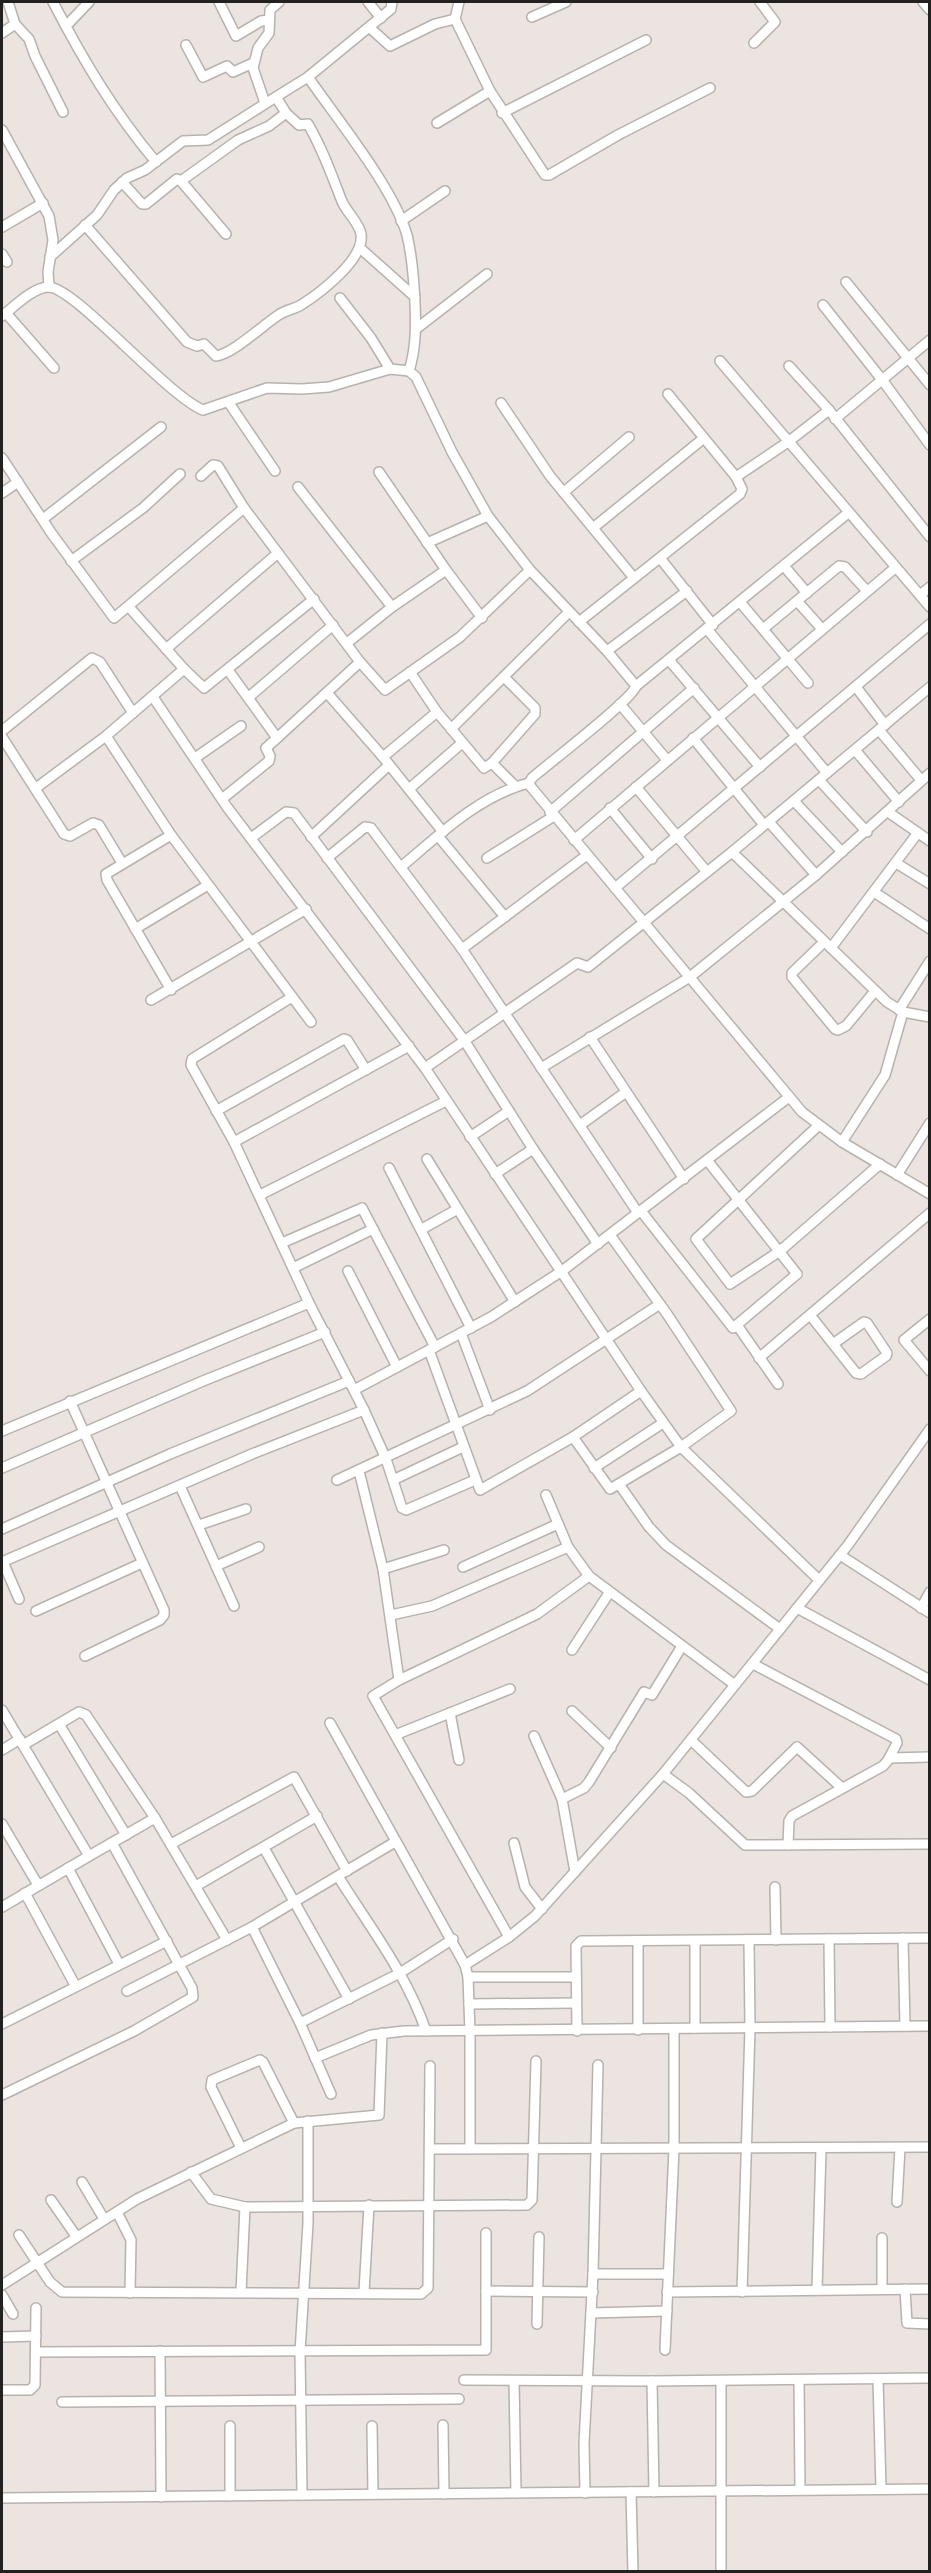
<svg xmlns="http://www.w3.org/2000/svg" width="931" height="2573" viewBox="0 0 931 2573" font-family="'Sofia Sans Condensed',sans-serif">
	<style>
		.lines { fill: none; stroke-linecap: round; stroke-linejoin: round }
		.minor-casing { stroke: #b8b2ad; stroke-width: 12 }
		.minor { stroke: #fff; stroke-width: 9 }
	</style>
	<rect width="100%" height="100%" fill="#ebe4e0"/>
	<g class="lines">
		<defs>
			<g id="minor">
				<path d="M53 2C83 60 114 112 156 162"/>
				<polyline points="219,2 236,36 261,21 269,20"/>
				<polyline points="368,2 381,18"/>
				<polyline points="923,2 930,10"/>
				<polyline points="532,17 566,2"/>
				<polyline points="455,19 459,2"/>
				<polyline points="15,24 29,39 35,56 63,112"/>
				<polyline points="66,26 89,2"/>
				<polyline points="370,28 390,46 435,24 455,19 490,91 545,175 549,175 618,135 710,88"/>
				<polyline points="2,33 15,24 8,2"/>
				<polyline points="754,43 775,22 760,2"/>
				<polyline points="186,45 203,77 227,66 233,72 253,63"/>
				<path d="M308 77C337 119 393 187 407 235 412 256 414 281 415 303 416 327 416 348 409 371"/>
				<polyline points="265,103 253,68 258,48 269,33 270,10 279,2"/>
				<polyline points="502,113 646,40"/>
				<polyline points="437,123 490,91"/>
				<polyline points="2,130 49,216 53,240 48,272 49,287"/>
				<polyline points="181,181 226,234"/>
				<polyline points="122,182 142,204 146,204 177,179 181,181 238,140 269,126 286,113"/>
				<polyline points="401,221 445,191"/>
				<path d="M85 225 187 342 197 346 204 344 216 356C233 354 264 324 280 314 287 310 294 309 301 305 320 293 365 259 361 234 359 222 345 211 341 199 331 173 322 148 308 124L299 125 286 113 276 97"/>
				<polyline points="2,227 43,203"/>
				<polyline points="360,248 415,297"/>
				<polyline points="2,254 7,262"/>
				<polyline points="50,257 97,215 114,190 127,178 145,170 183,141 208,140 287,90 308,77 391,9 392,2"/>
				<polyline points="846,282 930,385"/>
				<polyline points="340,298 371,338 390,369"/>
				<polyline points="823,305 883,381 930,445"/>
				<polyline points="6,313 54,368"/>
				<path d="M2 316C14 307 32 288 48 287 74 286 165 394 203 410L267 388 302 389 329 387 390 369 409 371 416 377 452 452 488 516 530 570 607 651 636 686C632 700 549 763 532 778L529 783 531 787 802 1112 842 1142 930 1194"/>
				<polyline points="416,329 487,274"/>
				<polyline points="720,361 930,607"/>
				<polyline points="789,366 829,410 930,537"/>
				<polyline points="229,403 275,471"/>
				<polyline points="501,403 550,476 634,578"/>
				<polyline points="835,419 930,340"/>
				<polyline points="2,458 52,534 114,618 244,508"/>
				<polyline points="379,472 446,570 482,618"/>
				<polyline points="201,476 213,465 218,466 244,508 360,662 385,690 460,637 530,570"/>
				<polyline points="736,477 788,442 829,410"/>
				<polyline points="298,487 392,607"/>
				<polyline points="564,492 629,437"/>
				<polyline points="2,493 18,482"/>
				<polyline points="43,519 161,427"/>
				<polyline points="593,528 704,438"/>
				<polyline points="427,543 488,516"/>
				<polyline points="660,558 713,625"/>
				<polyline points="71,561 143,508 180,474"/>
				<polyline points="784,566 807,593"/>
				<polyline points="920,595 930,587"/>
				<polyline points="797,601 822,629"/>
				<polyline points="740,602 808,683"/>
				<polyline points="129,607 184,669 204,688 314,599"/>
				<polyline points="579,622 740,494 742,489 736,477 668,394"/>
				<polyline points="707,629 827,773"/>
				<polyline points="763,629 839,566 845,567 867,591"/>
				<polyline points="347,643 392,607 446,570"/>
				<polyline points="166,649 278,553"/>
				<polyline points="607,651 687,591"/>
				<polyline points="669,660 760,767"/>
				<polyline points="228,670 277,738 360,662"/>
				<polyline points="410,672 437,712 484,768 492,763 535,714 535,708 504,677"/>
				<polyline points="636,686 848,513"/>
				<polyline points="856,687 885,725"/>
				<polyline points="328,694 383,757 443,832"/>
				<polyline points="153,697 227,807 425,1068 641,1391 681,1447 819,1580"/>
				<polyline points="249,697 333,625"/>
				<polyline points="620,704 667,760"/>
				<polyline points="451,729 569,612"/>
				<polyline points="879,730 921,780"/>
				<polyline points="2,731 92,658 100,662 133,713"/>
				<polyline points="106,736 171,835 311,1022"/>
				<polyline points="2,737 64,834 70,836 93,823 99,825 122,863"/>
				<polyline points="693,738 764,825"/>
				<polyline points="855,750 899,802"/>
				<polyline points="383,757 437,712"/>
				<polyline points="195,758 241,726"/>
				<polyline points="492,763 515,786"/>
				<polyline points="819,780 867,832"/>
				<polyline points="636,787 707,872"/>
				<polyline points="36,788 106,736 184,669"/>
				<polyline points="409,789 462,743"/>
				<polyline points="222,799 269,761 270,756 266,748 277,738"/>
				<polyline points="794,801 842,852"/>
				<polyline points="610,808 652,859"/>
				<polyline points="550,812 694,688"/>
				<polyline points="888,812 930,841"/>
				<polyline points="769,822 816,875"/>
				<polyline points="438,836 505,917"/>
				<polyline points="311,837 389,765"/>
				<polyline points="251,838 286,812 294,813 464,1040 533,1149 598,1244"/>
				<polyline points="574,840 895,568"/>
				<polyline points="732,852 930,687"/>
				<polyline points="327,858 365,827 371,828 462,949 638,1213"/>
				<polyline points="487,858 554,816"/>
				<polyline points="896,863 930,884"/>
				<path d="M401 867C439 835 480 795 529 783"/>
				<polyline points="615,888 930,624"/>
				<polyline points="874,892 930,929"/>
				<polyline points="135,929 208,885"/>
				<polyline points="824,942 792,973 792,977 835,1029 838,1030 846,1026 875,991"/>
				<polyline points="831,948 917,834"/>
				<polyline points="462,949 587,855"/>
				<polyline points="171,990 107,880 106,874 171,835"/>
				<polyline points="292,997 192,1059 191,1065 234,1142 309,1303 364,1410 386,1459 402,1508 406,1510 475,1480"/>
				<polyline points="151,1000 306,909"/>
				<polyline points="899,1010 930,961"/>
				<polyline points="590,1037 684,1179"/>
				<polyline points="425,1068 577,963 588,967 732,852 887,1002 903,1012 930,1017"/>
				<polyline points="541,1068 690,977 816,875 930,773"/>
				<polyline points="216,1111 344,1039 347,1040 366,1070"/>
				<polyline points="580,1125 626,1092"/>
				<polyline points="818,1126 696,1239 730,1284 780,1251 880,1164"/>
				<polyline points="470,1137 509,1111"/>
				<polyline points="234,1142 409,1046"/>
				<polyline points="842,1142 885,1075 903,1012"/>
				<polyline points="427,1159 515,1302"/>
				<polyline points="389,1168 471,1328"/>
				<polyline points="495,1174 533,1149"/>
				<polyline points="897,1175 930,1123"/>
				<polyline points="260,1195 446,1101"/>
				<polyline points="641,1211 733,1328 797,1274 707,1160"/>
				<polyline points="422,1229 456,1210"/>
				<polyline points="282,1243 362,1208 435,1347"/>
				<polyline points="293,1268 373,1229"/>
				<polyline points="348,1271 397,1367"/>
				<polyline points="810,1315 856,1373 861,1374 886,1356 887,1353 867,1323 864,1322 833,1344"/>
				<polyline points="930,1319 904,1340 930,1371"/>
				<polyline points="737,1325 778,1384"/>
				<polyline points="461,1333 490,1410"/>
				<polyline points="429,1350 480,1490 573,1437 641,1391"/>
				<polyline points="759,1358 930,1213"/>
				<polyline points="354,1390 491,1317 562,1271 789,1097"/>
				<polyline points="70,1401 164,1610 164,1615 160,1620 85,1656"/>
				<polyline points="2,1431 309,1303"/>
				<polyline points="573,1437 610,1489 681,1447 731,1411 667,1314 610,1235"/>
				<polyline points="2,1468 203,1381 325,1332"/>
				<polyline points="594,1468 663,1423"/>
				<polyline points="359,1471 383,1569 399,1680"/>
				<polyline points="337,1480 527,1391 660,1304"/>
				<polyline points="393,1480 463,1447"/>
				<polyline points="619,1484 649,1527 666,1545 780,1629"/>
				<polyline points="180,1486 234,1606"/>
				<polyline points="546,1495 568,1547 589,1576 735,1685"/>
				<polyline points="199,1525 246,1509"/>
				<polyline points="2,1529 170,1454 349,1381"/>
				<polyline points="840,1555 930,1613"/>
				<polyline points="2,1562 252,1454 364,1410"/>
				<polyline points="3,1562 19,1599"/>
				<polyline points="216,1566 259,1547"/>
				<polyline points="463,1567 558,1524"/>
				<polyline points="383,1569 444,1550"/>
				<polyline points="797,1608 930,1680"/>
				<polyline points="921,1608 930,1592"/>
				<polyline points="36,1611 142,1563"/>
				<polyline points="391,1615 432,1606 568,1547"/>
				<polyline points="572,1650 609,1593"/>
				<polyline points="753,1664 896,1739 897,1743 888,1760"/>
				<polyline points="2,1710 89,1856 2,1907"/>
				<polyline points="572,1711 611,1748"/>
				<polyline points="450,1713 459,1760"/>
				<polyline points="330,1723 465,1965"/>
				<polyline points="59,1724 126,1835"/>
				<polyline points="395,1735 510,1689"/>
				<polyline points="534,1736 562,1799 575,1872"/>
				<polyline points="691,1740 746,1792 752,1791 797,1747 842,1788"/>
				<polyline points="23,1745 79,1712 86,1715 155,1818 227,1940"/>
				<polyline points="2,1750 20,1739"/>
				<polyline points="663,1774 689,1793 745,1845 930,1844"/>
				<polyline points="562,1799 584,1788 589,1782 644,1692 652,1695 682,1646"/>
				<polyline points="2,1824 38,1885"/>
				<polyline points="514,1843 525,1887 542,1909"/>
				<polyline points="171,1844 294,1777 347,1871"/>
				<polyline points="788,1845 789,1821 792,1816 883,1766 890,1758 930,1757"/>
				<polyline points="264,1848 349,1999"/>
				<polyline points="89,1856 155,1818"/>
				<polyline points="68,1868 119,1964"/>
				<path d="M339 1878C370 1927 407 1975 426 2031"/>
				<polyline points="196,1886 317,1816"/>
				<polyline points="775,1887 776,1940"/>
				<polyline points="25,1893 75,1985"/>
				<polyline points="252,1927 300,2023 331,2094"/>
				<polyline points="509,1937 373,1696 399,1680 537,1614 589,1576"/>
				<polyline points="903,1938 905,2026"/>
				<polyline points="829,1939 830,2027"/>
				<polyline points="638,1941 638,2030"/>
				<polyline points="695,1941 695,2028"/>
				<polyline points="468,1977 576,1977"/>
				<polyline points="127,1991 252,1927 395,1842"/>
				<polyline points="469,2004 576,2003"/>
				<polyline points="300,2023 400,1973 453,1939"/>
				<polyline points="2,2024 167,1941"/>
				<polyline points="577,2031 576,1946 581,1941 930,1938"/>
				<polyline points="315,2058 371,2035 404,2031 930,2026"/>
				<polyline points="2,2095 134,2031 193,1997 192,1988 112,1843"/>
				<polyline points="241,2148 211,2087 212,2080 260,2060 263,2062 294,2123"/>
				<polyline points="470,2148 470,2032 468,1977 465,1965 509,1937 535,1916 663,1774 848,1545 930,1429"/>
				<polyline points="430,2149 930,2147"/>
				<polyline points="191,2172 211,2199 245,2207 527,2205 532,2200 536,2061"/>
				<polyline points="82,2182 104,2219"/>
				<polyline points="51,2200 76,2236"/>
				<polyline points="897,2202 900,2148"/>
				<polyline points="117,2212 131,2240 130,2293"/>
				<polyline points="19,2235 50,2282 62,2292 421,2294 428,2288 430,2066"/>
				<polyline points="882,2238 882,2289"/>
				<polyline points="593,2274 668,2274"/>
				<polyline points="2,2285 137,2199 294,2123 379,2115 382,2033"/>
				<polyline points="905,2289 907,2323 930,2324"/>
				<polyline points="817,2290 821,2149"/>
				<polyline points="486,2291 593,2292"/>
				<polyline points="241,2292 245,2207"/>
				<polyline points="364,2292 369,2205"/>
				<polyline points="667,2292 930,2289"/>
				<polyline points="742,2292 750,2028 749,1940"/>
				<polyline points="2,2295 13,2314"/>
				<polyline points="591,2313 667,2311"/>
				<polyline points="537,2324 539,2237"/>
				<polyline points="2,2337 36,2336"/>
				<polyline points="665,2350 674,2149 674,2029"/>
				<polyline points="160,2351 161,2497"/>
				<polyline points="36,2352 486,2350 486,2233"/>
				<polyline points="878,2379 881,2489"/>
				<polyline points="464,2380 652,2381 930,2378"/>
				<polyline points="799,2380 800,2489"/>
				<polyline points="514,2381 516,2493"/>
				<polyline points="652,2381 654,2492"/>
				<polyline points="2,2390 30,2390 35,2385 36,2308"/>
				<polyline points="62,2402 459,2399"/>
				<polyline points="443,2425 444,2494"/>
				<polyline points="230,2426 230,2496"/>
				<polyline points="372,2426 373,2494"/>
				<polyline points="631,2492 633,2572"/>
				<polyline points="585,2493 584,2443 593,2274 598,2065"/>
				<polyline points="302,2495 300,2352 308,2223 308,2121"/>
				<polyline points="2,2498 930,2489"/>
				<polyline points="721,2572 721,2381"/>
			</g>
		</defs>
		<use href="#minor" class="minor-casing"/>
		<use href="#minor" class="minor"/>
	</g>
	<rect width="931" height="2573" fill="none" stroke="#23211f" stroke-width="6"/>
</svg>
